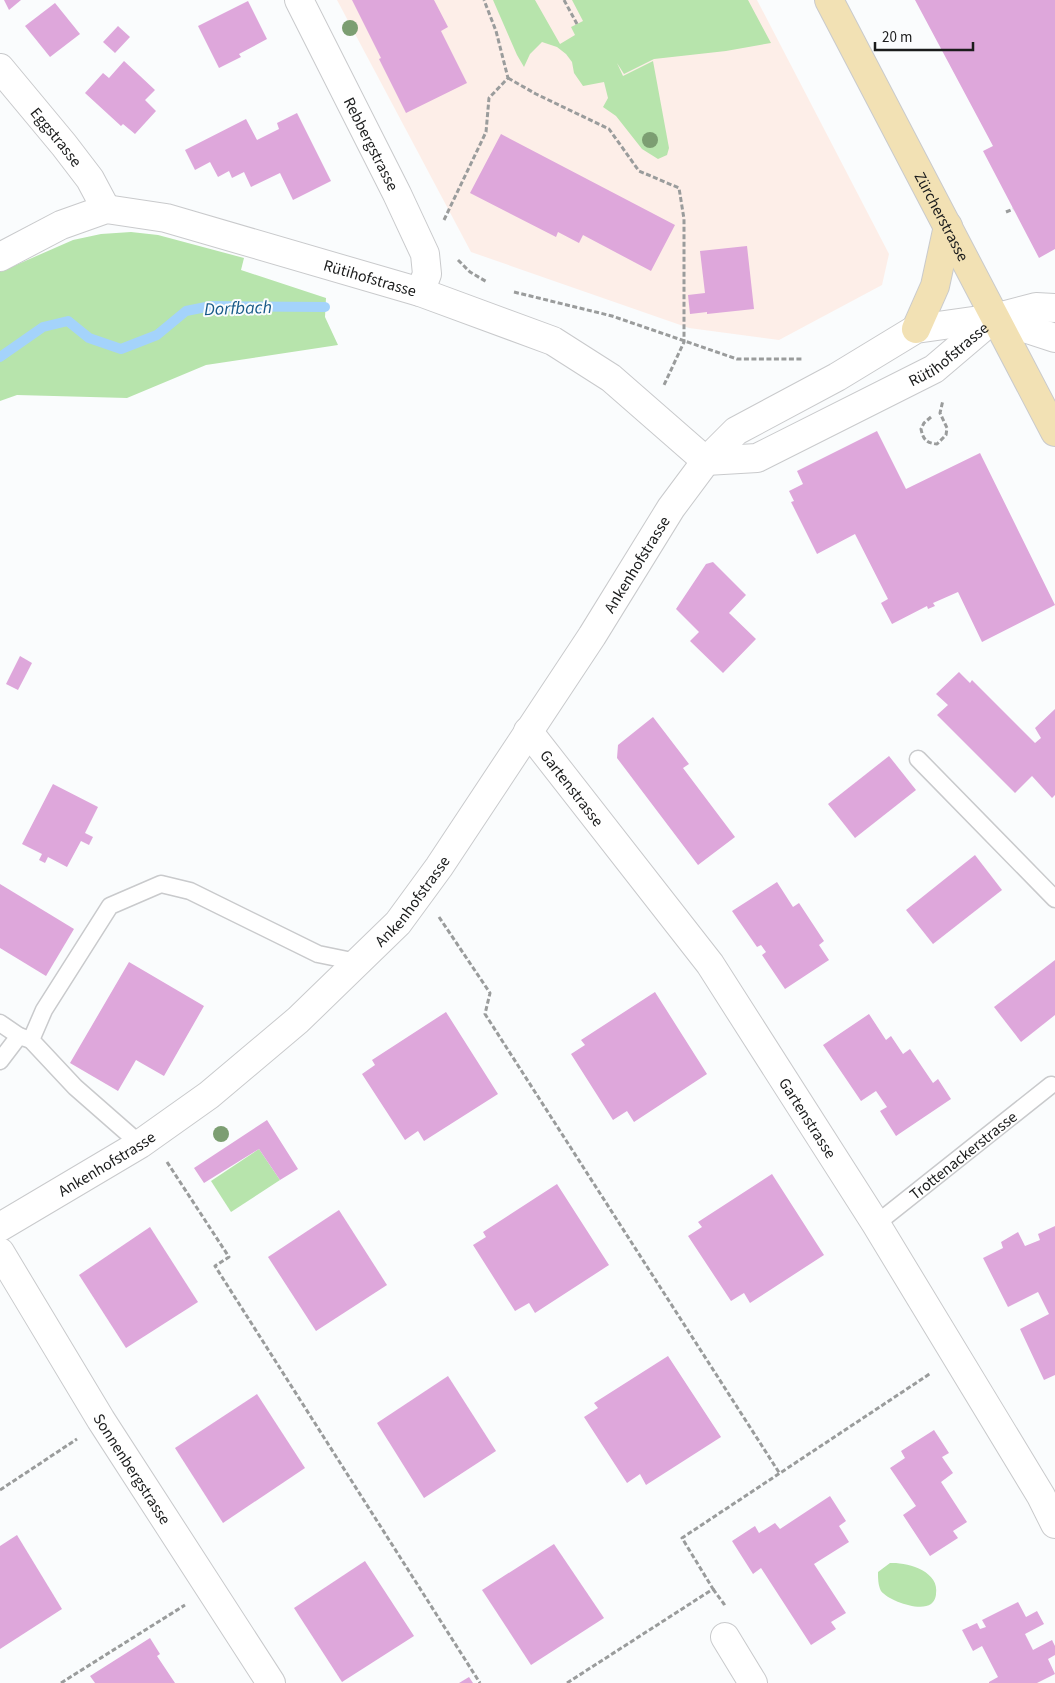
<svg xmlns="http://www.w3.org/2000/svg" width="1055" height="1683" viewBox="0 0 1055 1683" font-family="'Source Sans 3',sans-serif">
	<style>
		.education { fill: #fdeee8 }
		.green { fill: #b7e4ac }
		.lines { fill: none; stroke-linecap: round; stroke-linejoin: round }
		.stream { stroke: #a4d3fb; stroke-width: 10 }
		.building { fill: #dea7db }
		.lane-casing { stroke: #c9cacc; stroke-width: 19 }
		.street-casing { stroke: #c9cacc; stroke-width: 30 }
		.secondary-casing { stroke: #c9cacc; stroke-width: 30 }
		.path { stroke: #9a9c9c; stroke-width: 3; stroke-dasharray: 5 2.5; stroke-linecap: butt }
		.lane { stroke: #fff; stroke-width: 16 }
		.street { stroke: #fff; stroke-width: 28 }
		.secondary { stroke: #f2e1b4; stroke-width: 28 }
		.tree { fill: #7c9e72 }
		.labels { text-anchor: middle; stroke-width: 4; stroke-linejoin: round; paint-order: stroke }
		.street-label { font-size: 16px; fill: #1b1c1c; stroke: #fafcfd }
		.water-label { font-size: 18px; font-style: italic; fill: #185a89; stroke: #fafcfd }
	</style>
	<rect width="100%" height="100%" fill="#fafcfd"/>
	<polygon class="education" points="337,0 757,0 889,254 882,285 779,340 689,328 471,252"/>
	<g class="green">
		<polygon points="493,0 535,0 560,44 575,35 571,27 583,21 572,0 748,0 771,43 726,51 654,59 624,74 617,63 623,76 653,61 669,148 667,155 658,159 642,149 616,116 603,107 608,98 604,82 583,86 574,73 572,62 566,54 557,47 542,42 530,54 524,67 517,55"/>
		<polygon points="131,232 158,235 244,258 241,270 326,298 325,317 338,345 206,365 127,398 17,395 0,401 0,272 73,240 101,234"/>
		<polygon points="259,1149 280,1180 231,1212 211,1181"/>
		<path d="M890 1563C907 1562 940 1571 936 1594 936 1597 934 1602 931 1604 920 1612 889 1601 881 1591 878 1585 878 1578 878 1572Z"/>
	</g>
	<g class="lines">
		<polyline class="stream" points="0,357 43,327 68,321 89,338 121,349 157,335 186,311 211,306 325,307"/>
	</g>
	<g class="building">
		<polygon points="4,0 21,0 9,10"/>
		<polygon points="352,0 434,0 448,27 441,31 467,83 406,113 379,59 381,58"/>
		<polygon points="915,0 1055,0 1055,249 1039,258 983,151 993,146"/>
		<polygon points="248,1 267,39 239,54 241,57 219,68 198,26"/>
		<polygon points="55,3 80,34 50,57 25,26"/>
		<polygon points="118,26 130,37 115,53 103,42"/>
		<polygon points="124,61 155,90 145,100 156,111 135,134 123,124 121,126 85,93 103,73 109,78"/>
		<polygon points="297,113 331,181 293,200 280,173 251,187 244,172 232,178 229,171 218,177 210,162 195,170 185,150 246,119 257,140 279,129 277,123"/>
		<polygon points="501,134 675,225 651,271 583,235 579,243 558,232 556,237 470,193"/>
		<polygon points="747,246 754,309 707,314 707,312 690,314 688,295 705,293 700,251"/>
		<polygon points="877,431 906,489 980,453 1055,605 982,642 958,592 933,603 935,606 928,609 927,606 892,624 881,603 888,599 855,534 817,554 791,502 794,501 789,491 803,484 797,471"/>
		<polygon points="713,562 746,595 729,613 756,639 723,673 690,641 699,632 676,609 706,564"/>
		<polygon points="20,656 32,663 18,690 6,684"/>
		<polygon points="959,672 970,683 972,680 1035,743 1041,738 1035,728 1055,709 1055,795 1052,798 1032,776 1015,793 937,715 948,705 936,694"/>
		<polygon points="653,717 689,764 683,768 735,837 698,865 617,758 618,745"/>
		<polygon points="889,756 916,790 855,838 828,804"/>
		<polygon points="53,784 98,807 85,833 93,837 89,845 81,841 67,867 48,857 45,863 39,860 42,854 22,844"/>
		<polygon points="975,855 1002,890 933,944 906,910"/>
		<polygon points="777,882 793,907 799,903 824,941 819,945 829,960 785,989 762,955 766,952 761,945 757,947 732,911"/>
		<polygon points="0,884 74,929 46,976 0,948"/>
		<polygon points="1055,960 1055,1015 1021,1042 994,1007"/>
		<polygon points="129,962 204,1006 164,1076 136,1060 118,1091 70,1063"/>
		<polygon points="655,992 707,1074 634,1122 627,1111 613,1120 571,1054 585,1045 581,1040"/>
		<polygon points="446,1012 498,1094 424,1141 418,1131 405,1140 362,1074 375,1065 372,1060"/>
		<polygon points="869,1014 886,1040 891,1036 903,1054 910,1049 933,1083 938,1079 951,1099 896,1136 880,1111 887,1107 876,1091 861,1101 823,1045"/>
		<polygon points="267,1120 298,1169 280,1180 259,1149 204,1183 194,1168"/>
		<polygon points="772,1174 824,1255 750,1303 744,1293 731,1301 688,1236 702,1227 698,1222"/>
		<polygon points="557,1184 609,1265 535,1313 529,1303 515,1311 473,1245 486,1237 483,1232"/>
		<polygon points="339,1210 387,1285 316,1331 268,1257"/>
		<polygon points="1055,1226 1055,1375 1044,1380 1020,1329 1049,1314 1038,1292 1008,1307 983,1258 1003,1248 1001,1242 1018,1232 1025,1246 1040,1240 1038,1234"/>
		<polygon points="150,1227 198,1302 126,1348 79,1275"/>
		<polygon points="668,1356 721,1437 646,1485 640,1474 627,1483 584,1417 598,1408 594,1403"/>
		<polygon points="448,1376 496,1451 424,1498 377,1423"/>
		<polygon points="257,1394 305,1468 223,1523 175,1448"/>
		<polygon points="934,1430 949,1453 942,1457 953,1473 941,1482 967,1522 953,1531 958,1538 930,1556 903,1515 916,1506 890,1468 905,1458 901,1451"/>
		<polygon points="830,1496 846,1521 839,1526 849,1542 814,1564 846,1613 831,1622 836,1629 811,1645 761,1568 753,1574 732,1541 755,1526 759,1533 775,1523 780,1529"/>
		<polygon points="17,1535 62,1609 0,1649 0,1546"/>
		<polygon points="554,1544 604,1618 531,1665 482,1590"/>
		<polygon points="365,1561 414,1636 342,1682 294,1608"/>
		<polygon points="1018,1602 1026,1617 1037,1611 1044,1624 1025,1634 1033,1650 1052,1640 1055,1646 1055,1655 1048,1659 1055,1674 1037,1683 989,1683 989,1682 998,1677 982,1646 973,1651 962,1630 977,1623 980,1629 986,1627 982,1620"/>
		<polygon points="150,1638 160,1654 157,1656 175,1683 95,1683 90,1676"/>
		<polygon points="469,1677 473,1683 459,1683"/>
	</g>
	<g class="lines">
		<defs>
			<g id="lane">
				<polyline points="918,759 1055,899"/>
				<polyline points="0,1023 19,1036"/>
				<polyline points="0,1061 19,1036 31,1040"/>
				<polyline points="140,1144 75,1087 31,1040 44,1010 110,906 161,884 190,891 318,954 357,962"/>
				<path id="s1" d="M876 1224 1051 1085"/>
			</g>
			<g id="street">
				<path id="s2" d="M299 0 397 194 425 254 427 274 420 292"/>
				<path id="s3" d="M0 68 64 145 90 179 106 209"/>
				<path id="s4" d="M0 257 61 225 106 209 166 218 420 292 553 341 611 378 706 461 757 458 934 369 994 318"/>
				<polyline points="994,318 1055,338"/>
				<path id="s5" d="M528 731 710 964 876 1224 1041 1496 1055 1524"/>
				<path id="s6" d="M0 1227 140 1144 209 1095 298 1020 398 923 439 867 592 636 671 508 706 461 736 431 837 377 916 329 994 318 1036 307 1055 308"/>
				<path id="s7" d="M0 1252 101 1420 271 1683"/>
				<polyline points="725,1637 753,1683"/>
			</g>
			<g id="secondary">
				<path id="s8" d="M829 0 1055 432"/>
				<polyline points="916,329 935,286 948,226"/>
			</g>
		</defs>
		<use href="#lane" class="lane-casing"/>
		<use href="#street" class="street-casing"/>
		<use href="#secondary" class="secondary-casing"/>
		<g class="path">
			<polyline points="564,0 577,24"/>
			<polyline points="508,78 536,94 609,129 639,171 679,188 684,219 684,342 664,385"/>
			<polyline points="1006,212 1013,209"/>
			<polyline points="444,220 486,132 489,98 508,78 496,31 484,0"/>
			<polyline points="458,260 470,272 487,282"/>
			<polyline points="514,292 612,316 737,359 802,359"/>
			<path d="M931 417 924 423 921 429C923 439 926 443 937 444L946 435 947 428 940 413 943 400"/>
			<polyline points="439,917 490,993 485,1014 780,1474"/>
			<polyline points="167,1162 229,1257 215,1266 480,1683"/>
			<polyline points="0,1490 77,1439"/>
			<polyline points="713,1589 724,1604 725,1607"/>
			<polyline points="61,1683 185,1605"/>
			<polyline points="567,1683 713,1589 682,1538 931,1373"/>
		</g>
		<use href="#lane" class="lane"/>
		<use href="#street" class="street"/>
		<use href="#secondary" class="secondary"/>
	</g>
	<g class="tree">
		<circle cx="350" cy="28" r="8"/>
		<circle cx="650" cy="140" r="8"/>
		<circle cx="221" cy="1134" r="8"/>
	</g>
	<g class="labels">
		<g class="street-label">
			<text dy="6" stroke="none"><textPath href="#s3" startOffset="89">Eggstrasse</textPath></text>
			<text dy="6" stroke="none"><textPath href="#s2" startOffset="161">Rebbergstrasse</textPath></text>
			<text dy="6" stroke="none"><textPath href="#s8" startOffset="244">Zürcherstrasse</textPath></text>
			<text dy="6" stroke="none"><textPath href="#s4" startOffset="390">Rütihofstrasse</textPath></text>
			<text dy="6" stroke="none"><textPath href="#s4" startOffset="1048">Rütihofstrasse</textPath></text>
			<text dy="6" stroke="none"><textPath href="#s6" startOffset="934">Ankenhofstrasse</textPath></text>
			<text dy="6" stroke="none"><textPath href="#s5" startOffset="72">Gartenstrasse</textPath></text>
			<text dy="6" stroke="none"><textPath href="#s6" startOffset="529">Ankenhofstrasse</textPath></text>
			<text dy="6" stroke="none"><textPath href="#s5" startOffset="478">Gartenstrasse</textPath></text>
			<text dy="6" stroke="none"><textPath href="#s1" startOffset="111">Trottenackerstrasse</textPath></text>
			<text dy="6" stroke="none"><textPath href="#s6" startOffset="124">Ankenhofstrasse</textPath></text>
			<text dy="6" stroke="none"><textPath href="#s7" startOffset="254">Sonnenbergstrasse</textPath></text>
		</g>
		<g class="water-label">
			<text transform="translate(238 308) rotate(-2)" y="6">Dorfbach</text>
		</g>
	</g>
	<path d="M875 42v8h98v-8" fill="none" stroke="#1b1c1c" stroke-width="2.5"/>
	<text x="882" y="42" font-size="15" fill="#1b1c1c" stroke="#fafcfd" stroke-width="4" paint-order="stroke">20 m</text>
</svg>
